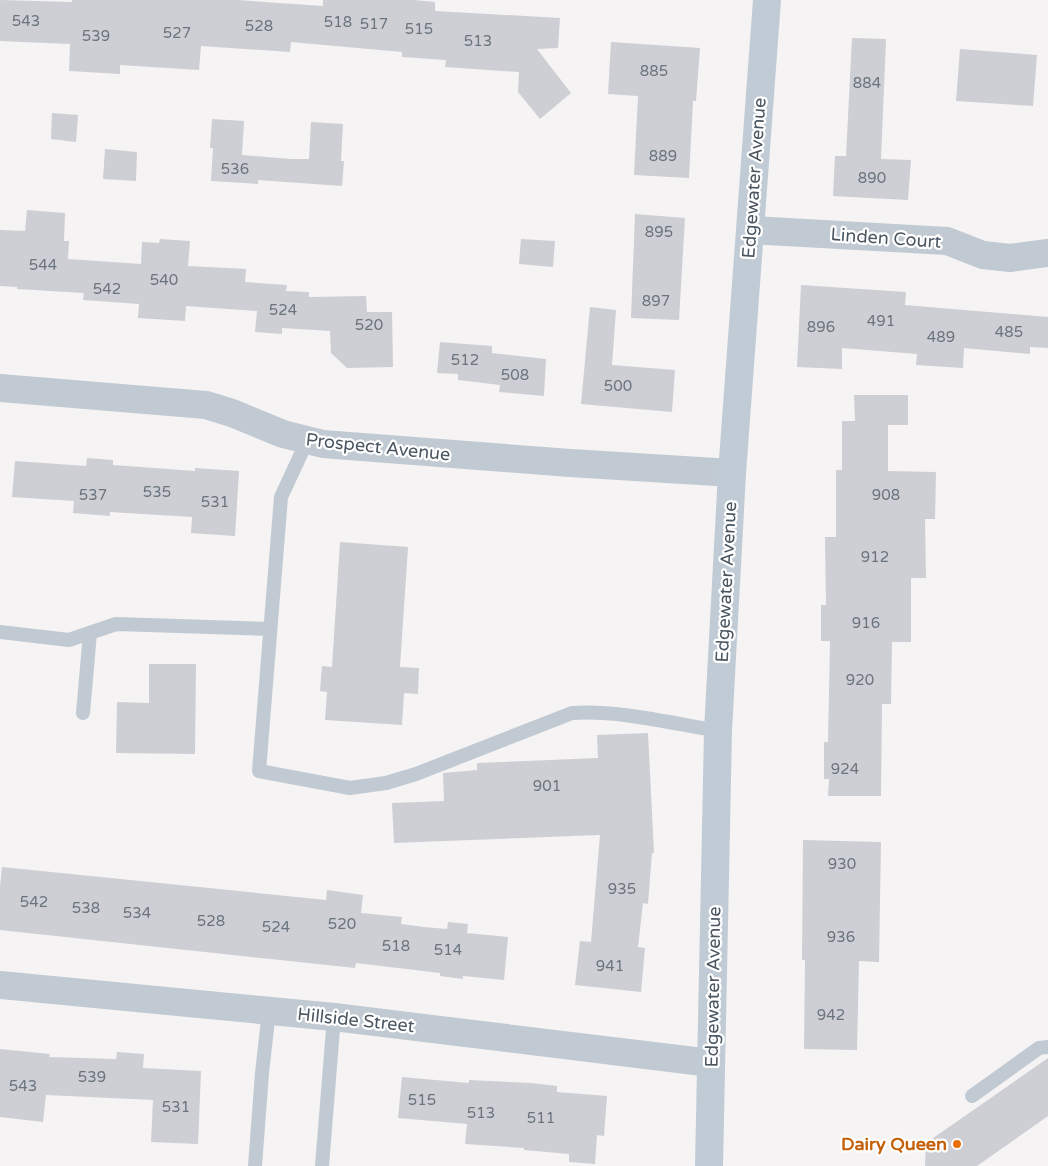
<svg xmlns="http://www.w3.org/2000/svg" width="1048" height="1166" viewBox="0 0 1048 1166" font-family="'Varela Round',sans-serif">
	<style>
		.building { fill: #cdcfd5 }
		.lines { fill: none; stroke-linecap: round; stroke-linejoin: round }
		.lane { stroke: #c1cad2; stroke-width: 14 }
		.street { stroke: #c1cad2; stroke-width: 28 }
		.secondary { stroke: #c1cbd6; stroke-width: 28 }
		.food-dot { fill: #e8710a; stroke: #fff; stroke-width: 2 }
		.labels { text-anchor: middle; stroke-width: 4.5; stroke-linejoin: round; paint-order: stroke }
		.number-label { font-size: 15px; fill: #6b747e }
		.street-label { font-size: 18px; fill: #4a5661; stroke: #fff }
		.food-label { font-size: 18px; font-weight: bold; fill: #c56008; stroke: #fff; text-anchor: end }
	</style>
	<rect width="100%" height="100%" fill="#f5f3f3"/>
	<g class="building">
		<polygon points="0,0 72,2 72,0 238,0 323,6 323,0 414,0 435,2 435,11 560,18 558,48 537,49 571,93 540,119 518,92 519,72 445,67 446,60 402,57 402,52 291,42 290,52 201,46 199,70 120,65 120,74 69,71 70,44 0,41"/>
		<polygon points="852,38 886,39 881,159 911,160 908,200 833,196 835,156 846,156"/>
		<polygon points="611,42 700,48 696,101 693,101 689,178 634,175 638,96 608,94"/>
		<polygon points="960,49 1037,55 1033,106 956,101"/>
		<polygon points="52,113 78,115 76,142 51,139"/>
		<polygon points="212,119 244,121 242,155 291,159 309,159 311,122 343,124 341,161 344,161 342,186 258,180 258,184 211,181 213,148 210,148"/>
		<polygon points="105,149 137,152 136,181 103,179"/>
		<polygon points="27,210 65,213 64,241 69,241 68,259 141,264 142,242 159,243 160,239 190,241 188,266 246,269 245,282 287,285 286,291 309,292 309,297 366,296 367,312 392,312 393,367 347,368 331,353 330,331 282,328 282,334 255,332 257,311 186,306 185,321 138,318 139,304 83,300 84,293 17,289 17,287 0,286 0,230 25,231"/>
		<polygon points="635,214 685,218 679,320 631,318"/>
		<polygon points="521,239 555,241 553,267 519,264"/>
		<polygon points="801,285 906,292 905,305 1048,317 1048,348 1030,347 1030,354 964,348 963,368 916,365 917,354 842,348 842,369 797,367"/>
		<polygon points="590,307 616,310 612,365 675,370 672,412 581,404"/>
		<polygon points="440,342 492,346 492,353 546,359 544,396 499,392 500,385 458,380 458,374 437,373"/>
		<polygon points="854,395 908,395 908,425 888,425 888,471 936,472 935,519 925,519 926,578 911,578 911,642 892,642 891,704 882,704 881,796 828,796 829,779 824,779 824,742 828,742 830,641 821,641 821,605 826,605 825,537 836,537 836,470 842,470 842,421 855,421"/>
		<polygon points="87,458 113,460 113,465 195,471 195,468 239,471 235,536 191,533 192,517 110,512 110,516 73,513 74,501 12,497 15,461 86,466"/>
		<polygon points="340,542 408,547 400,667 419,668 418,694 404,693 402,725 325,720 327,692 320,691 322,666 332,667"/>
		<polygon points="149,664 196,664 195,754 116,753 117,702 149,703"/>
		<polygon points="648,733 654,853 652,853 648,904 643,903 638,947 645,948 641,992 575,985 580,941 591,942 600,835 394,843 392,803 444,801 443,773 477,770 477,763 598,758 597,735"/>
		<polygon points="803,840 881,842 879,962 859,961 857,1050 804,1049 805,960 802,960"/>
		<polygon points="2,867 326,900 327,890 363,895 361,913 402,917 401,924 424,927 447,929 448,922 468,924 467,933 508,937 504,980 463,976 463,979 440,976 440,973 356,963 355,968 0,930 0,886"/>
		<polygon points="0,1049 50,1054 49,1057 116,1059 117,1052 144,1054 143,1068 201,1071 198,1144 151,1142 153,1100 46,1095 43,1122 0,1117"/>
		<polygon points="1048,1058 1048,1116 977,1166 925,1166 926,1143"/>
		<polygon points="402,1077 469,1083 469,1080 530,1083 557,1086 557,1092 607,1096 604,1136 597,1135 595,1164 569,1162 569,1154 524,1150 524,1148 465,1144 467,1124 398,1118"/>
	</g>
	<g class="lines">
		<g class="lane">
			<path d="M307 441 281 497 259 771 350 788 386 783 416 774 572 713C620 710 670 723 718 731"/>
			<polyline points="0,632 69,640 116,624 270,629"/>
			<polyline points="83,713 90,633"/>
			<polyline points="972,1096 1039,1048 1048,1047"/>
			<polyline points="255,1166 262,1073 269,1011"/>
			<polyline points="322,1166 334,1017"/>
		</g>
		<g class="street">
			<polyline points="751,230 947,241 983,255 1010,258 1048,253"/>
			<polyline points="0,388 206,405 232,413 283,434 323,444 570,463 732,473"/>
			<polyline points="0,985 334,1017 711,1063"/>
		</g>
		<polyline class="secondary" points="709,1166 718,731 732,473 767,0"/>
	</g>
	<circle class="food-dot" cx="957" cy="1144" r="5"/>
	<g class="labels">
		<g class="number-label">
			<text x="26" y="26">543</text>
			<text x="338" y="27">518</text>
			<text x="374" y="29">517</text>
			<text x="259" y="31">528</text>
			<text x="419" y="34">515</text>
			<text x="177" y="38">527</text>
			<text x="96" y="41">539</text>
			<text x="478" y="46">513</text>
			<text x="654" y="76">885</text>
			<text x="867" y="88">884</text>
			<text x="663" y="161">889</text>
			<text x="235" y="174">536</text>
			<text x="872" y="183">890</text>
			<text x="659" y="237">895</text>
			<text x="43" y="270">544</text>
			<text x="164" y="285">540</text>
			<text x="107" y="294">542</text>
			<text x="656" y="306">897</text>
			<text x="283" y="315">524</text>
			<text x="881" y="326">491</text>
			<text x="369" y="330">520</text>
			<text x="821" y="332">896</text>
			<text x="1009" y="337">485</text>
			<text x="941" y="342">489</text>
			<text x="465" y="365">512</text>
			<text x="515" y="380">508</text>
			<text x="618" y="391">500</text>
			<text x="157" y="497">535</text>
			<text x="93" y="500">537</text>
			<text x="886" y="500">908</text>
			<text x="215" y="507">531</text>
			<text x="875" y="562">912</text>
			<text x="866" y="628">916</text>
			<text x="860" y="685">920</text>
			<text x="845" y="774">924</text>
			<text x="547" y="791">901</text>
			<text x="842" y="869">930</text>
			<text x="622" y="894">935</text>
			<text x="34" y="907">542</text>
			<text x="86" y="913">538</text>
			<text x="137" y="918">534</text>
			<text x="211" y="926">528</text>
			<text x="342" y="929">520</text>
			<text x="276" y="932">524</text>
			<text x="841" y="942">936</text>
			<text x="396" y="951">518</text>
			<text x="448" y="955">514</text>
			<text x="610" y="971">941</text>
			<text x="831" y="1020">942</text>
			<text x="92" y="1082">539</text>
			<text x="23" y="1091">543</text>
			<text x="422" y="1105">515</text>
			<text x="176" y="1112">531</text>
			<text x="481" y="1118">513</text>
			<text x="541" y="1123">511</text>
		</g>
		<g class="street-label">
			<text transform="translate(754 178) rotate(-86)" y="6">Edgewater Avenue</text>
			<text transform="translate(886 238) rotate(4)" y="6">Linden Court</text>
			<text transform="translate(378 447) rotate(6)" y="6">Prospect Avenue</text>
			<text transform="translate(726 582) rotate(-87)" y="6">Edgewater Avenue</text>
			<text transform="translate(713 987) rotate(-89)" y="6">Edgewater Avenue</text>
			<text transform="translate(356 1020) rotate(6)" y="6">Hillside Street</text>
		</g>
		<g class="food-label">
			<text x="947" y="1150">Dairy Queen</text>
		</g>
	</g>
</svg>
